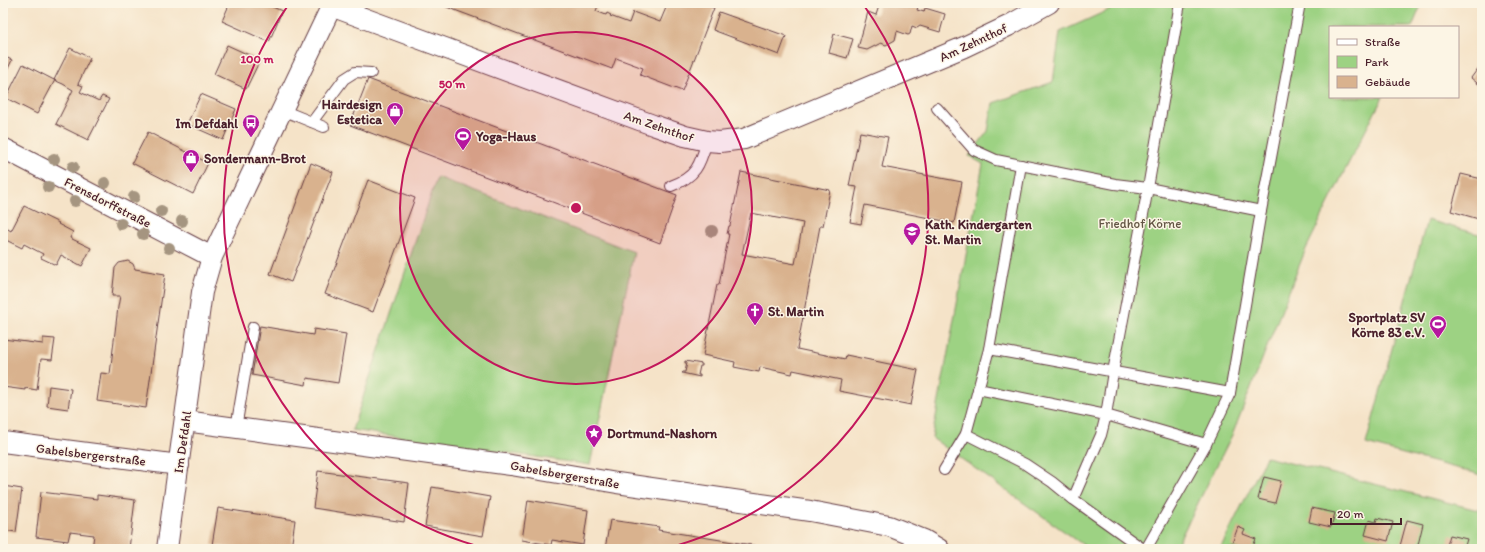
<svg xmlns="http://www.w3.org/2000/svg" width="1485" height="552" viewBox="0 0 1485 552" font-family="Itim,sans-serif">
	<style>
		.green { fill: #9dd283; stroke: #747857 }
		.building { fill: #d9b28e; fill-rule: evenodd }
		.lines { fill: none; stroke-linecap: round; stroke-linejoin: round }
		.service-casing { stroke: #643c43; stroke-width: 12 }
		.minor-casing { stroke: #643c43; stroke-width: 22 }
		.service { stroke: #fff; stroke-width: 10 }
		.minor { stroke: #fff; stroke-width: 20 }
		.tree { fill: #a59580 }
		.ring { fill: none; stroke: #c2185b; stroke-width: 2 }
		.labels { text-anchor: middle; stroke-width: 3; stroke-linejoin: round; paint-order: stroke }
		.street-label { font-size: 13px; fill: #4a1f2b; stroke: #fcf5e5 }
		.poi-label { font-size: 13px; font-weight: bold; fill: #4a1f2b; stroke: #fcf5e5; text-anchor: start }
		.park-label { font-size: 13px; fill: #635545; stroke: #fcf5e5 }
		.centre { fill: #c2185b; stroke: #fcf5e5; stroke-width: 2 }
		.ring-label { font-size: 12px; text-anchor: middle; font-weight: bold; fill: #c2185b; stroke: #fcf5e5; stroke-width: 3; stroke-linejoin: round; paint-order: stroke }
	</style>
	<rect width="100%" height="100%" fill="#fcf5e5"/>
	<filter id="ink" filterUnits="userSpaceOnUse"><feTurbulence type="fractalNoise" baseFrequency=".025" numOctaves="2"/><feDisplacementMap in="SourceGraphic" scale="8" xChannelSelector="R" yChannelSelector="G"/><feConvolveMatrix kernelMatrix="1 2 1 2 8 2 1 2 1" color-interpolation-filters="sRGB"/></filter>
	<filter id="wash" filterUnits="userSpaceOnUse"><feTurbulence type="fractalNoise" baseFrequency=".012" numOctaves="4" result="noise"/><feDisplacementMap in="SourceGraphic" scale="16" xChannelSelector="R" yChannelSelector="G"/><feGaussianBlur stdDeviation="0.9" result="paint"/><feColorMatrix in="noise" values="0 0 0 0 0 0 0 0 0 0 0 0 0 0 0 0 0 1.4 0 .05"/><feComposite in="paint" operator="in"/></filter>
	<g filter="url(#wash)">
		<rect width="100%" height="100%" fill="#f5e3c8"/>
		<g class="green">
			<polygon points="1124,3 1422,3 1412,27 1330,27 1330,97 1383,97 1344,172 1305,251 1233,433 1175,549 1089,549 932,438 983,164 969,156 988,131 993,103 1053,82 1060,32"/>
			<polygon points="437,177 634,252 590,465 352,430"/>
			<polygon points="1427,220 1482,235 1482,475 1366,444"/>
			<polygon points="1266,457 1482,511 1482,549 1220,549"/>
		</g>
		<g id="blocks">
			<g class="building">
				<polygon points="230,3 263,3 282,11 269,42 222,21"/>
				<polygon points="436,3 575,3 581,5 582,3 599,3 596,11 606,15 607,13 611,15 610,16 629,23 633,12 660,22 668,3 699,3 714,8 682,91 640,75 643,68 616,58 612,69"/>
				<polygon points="880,3 919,3 917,10 924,12 925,8 945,14 940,32 920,26 917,28 912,26 910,34 908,35 897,31 895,40 886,45 881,43 867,50 858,48 868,12 876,15"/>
				<polygon points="719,12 786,36 779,55 713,30"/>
				<polygon points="834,34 853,39 847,58 829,53"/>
				<polygon points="227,45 260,60 246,89 214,74"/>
				<polygon points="70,48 90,58 78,84 83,86 80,92 99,101 102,96 109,99 88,140 56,124 73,90 63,84 54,80 55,80 37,114 6,98 23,64 54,80"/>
				<polygon points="3,56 12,60 3,79"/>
				<polygon points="1482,63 1482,87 1471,78"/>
				<polygon points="368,79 677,195 660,243 350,125"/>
				<polygon points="201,94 236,109 223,140 187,124"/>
				<polygon points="148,132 208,163 193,194 132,163"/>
				<polygon points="860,132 888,137 882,167 962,182 954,223 865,205 861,224 850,222 857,187 849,186"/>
				<polygon points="311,163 333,172 291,282 270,274"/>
				<path d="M741 172 830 190 823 226H820L797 349 845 359 846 355 918 370 911 405 839 391 841 380 793 370 792 374 760 367 759 372 734 367 735 362 703 355 717 285H719L729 234H727L729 226H730ZM751 213 803 223 795 264 742 254Z"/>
				<polygon points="1461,174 1482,179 1482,220 1451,211"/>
				<polygon points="368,180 415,198 373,312 325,294"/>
				<polygon points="24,206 59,223 58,224 73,232 70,238 91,248 82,266 61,255 56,265 41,258 43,254 24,244 22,248 6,240 3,247 3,226 11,231"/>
				<polygon points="128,261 133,264 135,269 165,274 146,408 97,401 101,373 110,374 118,307 120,296 112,296 115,268 119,263"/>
				<polygon points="260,326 313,335 314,329 346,334 338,383 307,378 306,385 252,375"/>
				<polygon points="43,338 55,339 52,360 41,359 37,390 25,388 25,390 3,387 3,339 43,344"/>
				<polygon points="685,361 702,364 702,366 700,366 698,375 700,375 700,377 682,373 683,372 685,372 687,363 685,363"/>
				<polygon points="49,386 71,389 68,409 47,406"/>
				<polygon points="318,471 409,483 404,522 313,508"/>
				<polygon points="1264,477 1281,481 1275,503 1258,499"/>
				<polygon points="3,486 22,489 16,532 3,530"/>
				<polygon points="432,487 490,497 483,536 425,526"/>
				<polygon points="41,492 97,499 97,495 135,500 129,549 92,549 94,535 70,532 68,541 36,537"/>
				<polygon points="528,500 588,510 583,545 552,540 551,545 522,540"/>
				<polygon points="218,508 295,520 291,549 239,549 212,545"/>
				<polygon points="1312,508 1335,513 1331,527 1309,522"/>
				<polygon points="1377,518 1393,522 1388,541 1365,535 1369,520 1376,522"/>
				<polygon points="610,520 659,527 658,530 777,549 605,549"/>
				<polygon points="1407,520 1423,524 1417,549 1400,546"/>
				<polygon points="1238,527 1245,530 1243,534 1256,539 1252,549 1239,549 1231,546"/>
				<polygon points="1450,535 1467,539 1464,549 1446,549"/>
			</g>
		</g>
	</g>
	<g filter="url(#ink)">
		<use href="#blocks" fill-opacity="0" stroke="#643c43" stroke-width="1"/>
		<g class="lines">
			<defs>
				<g id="service">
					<polyline points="937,108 974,150 996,160 1115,184 1148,188 1261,211"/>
					<polyline points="282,110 324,127"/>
					<polyline points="312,122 344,79 355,72 371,73"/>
					<path d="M671 186C696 177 700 165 707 141"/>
					<polyline points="989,349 1230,393 1261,211 1300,3"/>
					<polyline points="978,389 1106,415 1206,444 1146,549"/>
					<polyline points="236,428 253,327"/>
					<polyline points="966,434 989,349 1021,165"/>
					<polyline points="1206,444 1230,393"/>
					<polyline points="944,470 966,434 1025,464 1052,482 1073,499 1101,435 1106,415 1113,372 1148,188 1180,3"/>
					<polyline points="1073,499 1143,549"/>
				</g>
				<g id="minor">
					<polyline points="331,6 653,125 685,136 707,141 720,142 744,139 964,47 1008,26 1049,3"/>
					<polyline points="3,148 212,257"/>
					<polyline points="185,421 511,465 617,483 810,511 889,526 924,540 939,549"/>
					<polyline points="3,442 179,465"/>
					<polyline points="167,549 202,292 212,257 333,3"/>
				</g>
			</defs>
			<use href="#service" class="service-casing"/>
			<use href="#minor" class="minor-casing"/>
			<use href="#service" class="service"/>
			<use href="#minor" class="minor"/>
		</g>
		<g class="tree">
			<circle cx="54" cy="159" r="6"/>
			<circle cx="73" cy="167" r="6"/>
			<circle cx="105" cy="183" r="6"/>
			<circle cx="48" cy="187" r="6"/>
			<circle cx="134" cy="197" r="6"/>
			<circle cx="75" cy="201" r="6"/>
			<circle cx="161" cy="211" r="6"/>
			<circle cx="182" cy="221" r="6"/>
			<circle cx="121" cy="224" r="6"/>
			<circle cx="712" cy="231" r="6"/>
			<circle cx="143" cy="234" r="6"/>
			<circle cx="169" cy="248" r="6"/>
		</g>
	</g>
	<circle cx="576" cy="208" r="176" fill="#c2185b" fill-opacity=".12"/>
	<g class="ring">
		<circle cx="576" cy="208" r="176"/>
		<path d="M488 549A352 352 0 0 1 289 4M863 4A352 352 0 0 1 664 549"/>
	</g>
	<defs>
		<symbol id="shop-pin" viewBox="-11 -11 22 30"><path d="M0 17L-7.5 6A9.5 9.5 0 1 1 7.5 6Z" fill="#b5179e" stroke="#fcf5e5"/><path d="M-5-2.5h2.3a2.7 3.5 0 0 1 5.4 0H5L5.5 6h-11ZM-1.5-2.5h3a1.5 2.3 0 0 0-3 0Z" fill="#fff"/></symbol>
		<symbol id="bus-pin" viewBox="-11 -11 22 30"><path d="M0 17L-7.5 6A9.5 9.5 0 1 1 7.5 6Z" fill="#b5179e" stroke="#fcf5e5"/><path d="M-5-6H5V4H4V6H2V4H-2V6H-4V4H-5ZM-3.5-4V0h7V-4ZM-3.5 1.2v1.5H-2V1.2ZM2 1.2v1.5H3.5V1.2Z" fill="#fff"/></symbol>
		<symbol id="stadium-pin" viewBox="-11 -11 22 30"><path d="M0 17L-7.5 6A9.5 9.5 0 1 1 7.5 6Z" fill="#b5179e" stroke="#fcf5e5"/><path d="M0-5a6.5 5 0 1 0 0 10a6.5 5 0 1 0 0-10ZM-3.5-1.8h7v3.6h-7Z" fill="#fff"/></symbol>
		<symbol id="school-pin" viewBox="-11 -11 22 30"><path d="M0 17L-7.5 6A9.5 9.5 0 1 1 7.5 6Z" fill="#b5179e" stroke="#fcf5e5"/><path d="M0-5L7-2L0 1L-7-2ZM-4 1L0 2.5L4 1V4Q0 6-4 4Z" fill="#fff"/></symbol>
		<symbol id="church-pin" viewBox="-11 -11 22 30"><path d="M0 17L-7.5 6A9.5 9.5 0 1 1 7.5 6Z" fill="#b5179e" stroke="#fcf5e5"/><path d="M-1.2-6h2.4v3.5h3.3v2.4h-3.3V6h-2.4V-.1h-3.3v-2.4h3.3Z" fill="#fff"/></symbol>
		<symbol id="sight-pin" viewBox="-11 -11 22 30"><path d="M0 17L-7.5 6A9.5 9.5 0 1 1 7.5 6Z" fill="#b5179e" stroke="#fcf5e5"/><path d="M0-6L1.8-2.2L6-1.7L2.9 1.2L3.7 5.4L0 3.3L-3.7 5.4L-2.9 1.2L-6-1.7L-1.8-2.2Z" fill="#fff"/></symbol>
	</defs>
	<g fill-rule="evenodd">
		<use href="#shop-pin" x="385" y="101" width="20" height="27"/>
		<use href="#bus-pin" x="241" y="113" width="20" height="27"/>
		<use href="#stadium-pin" x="453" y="126" width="20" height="27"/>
		<use href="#shop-pin" x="181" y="148" width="20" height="27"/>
		<use href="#school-pin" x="902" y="221" width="20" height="27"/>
		<use href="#church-pin" x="745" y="301" width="20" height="27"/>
		<use href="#stadium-pin" x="1428" y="314" width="20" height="27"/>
		<use href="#sight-pin" x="584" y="423" width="20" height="27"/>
	</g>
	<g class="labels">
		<g class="street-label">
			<text transform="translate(973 42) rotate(-25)" y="5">Am Zehnthof</text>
			<text transform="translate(659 126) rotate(19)" y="5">Am Zehnthof</text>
			<text transform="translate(108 202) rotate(27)" y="5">Frensdorffstraße</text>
			<text transform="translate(182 442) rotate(-82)" y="5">Im Defdahl</text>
			<text transform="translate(91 454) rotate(7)" y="5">Gabelsbergerstraße</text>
			<text transform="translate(565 474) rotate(10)" y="5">Gabelsbergerstraße</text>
		</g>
		<g class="poi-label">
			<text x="382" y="109" text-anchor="end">Hairdesign<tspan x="382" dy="15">Estetica</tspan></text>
			<text x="238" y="128" text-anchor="end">Im Defdahl</text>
			<text x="476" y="141">Yoga-Haus</text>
			<text x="204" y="163">Sondermann-Brot</text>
			<text x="925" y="229">Kath. Kindergarten<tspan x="925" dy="15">St. Martin</tspan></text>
			<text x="768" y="316">St. Martin</text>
			<text x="1425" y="322" text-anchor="end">Sportplatz SV<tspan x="1425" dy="15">Körne 83 e.V.</tspan></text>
			<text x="607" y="438">Dortmund-Nashorn</text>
		</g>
		<g class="park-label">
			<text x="1140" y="228">Friedhof Körne</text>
		</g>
	</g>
	<circle cx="576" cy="208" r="6" class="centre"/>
	<g class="ring-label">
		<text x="257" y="63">100 m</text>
		<text x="452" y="88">50 m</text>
	</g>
	<rect width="1485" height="552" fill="none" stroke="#fcf5e5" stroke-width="16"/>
	<rect x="1329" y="26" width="130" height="72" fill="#fcf5e5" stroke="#b59f9b"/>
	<rect x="1337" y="39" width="20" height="6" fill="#ffffff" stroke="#b59f9b"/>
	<text x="1365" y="46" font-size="12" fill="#4a1f2b">Straße</text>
	<rect x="1337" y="56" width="20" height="12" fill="#9dd283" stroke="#b59f9b"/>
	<text x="1365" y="66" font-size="12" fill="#4a1f2b">Park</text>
	<rect x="1337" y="76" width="20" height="12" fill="#d9b28e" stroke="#b59f9b"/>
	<text x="1365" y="86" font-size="12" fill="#4a1f2b">Gebäude</text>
	<path d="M1331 518v6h70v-6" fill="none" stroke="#4a1f2b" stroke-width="2"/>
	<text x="1337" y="518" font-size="12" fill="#4a1f2b" stroke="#fcf5e5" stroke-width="3" paint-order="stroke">20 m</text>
</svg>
